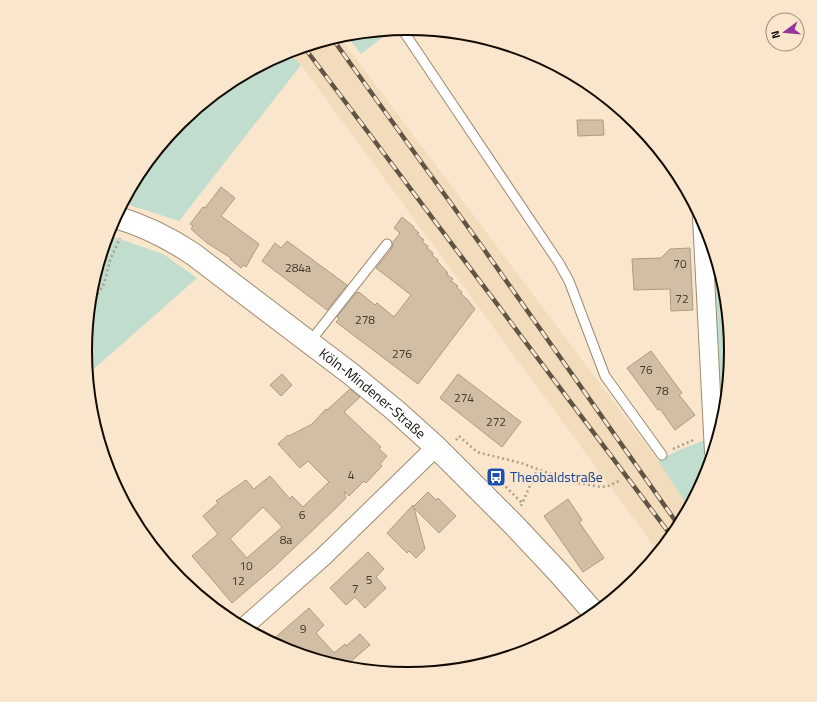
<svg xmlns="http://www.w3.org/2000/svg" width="817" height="702" viewBox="0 0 817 702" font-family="'Titillium Web',sans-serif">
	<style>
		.built { fill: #f3dcbb }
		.green { fill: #c0ddce }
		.building { fill: #d1bea5; stroke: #ac9b82; fill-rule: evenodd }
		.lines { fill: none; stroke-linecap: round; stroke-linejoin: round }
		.lane-casing { stroke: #9c8a72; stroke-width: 11 }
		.street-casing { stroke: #9c8a72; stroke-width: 20 }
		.secondary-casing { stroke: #9c8a72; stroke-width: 24 }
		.path { stroke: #ad9f8b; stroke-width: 2.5; stroke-dasharray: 2 3; stroke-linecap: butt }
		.lane { stroke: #fff; stroke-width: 9 }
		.street { stroke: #fff; stroke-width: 18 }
		.secondary { stroke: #fff; stroke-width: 22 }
		.rail-casing { stroke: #5f5547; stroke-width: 4.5 }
		.rail { stroke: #f9e6cc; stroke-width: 3; stroke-dasharray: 9; stroke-linecap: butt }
		.labels { text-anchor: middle; stroke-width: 3.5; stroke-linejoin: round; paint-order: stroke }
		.number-label { font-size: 12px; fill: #41382c }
		.street-label { font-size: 14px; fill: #110b04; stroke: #f9e6cc }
		.transit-label { font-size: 14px; fill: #164399; stroke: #f9e6cc; text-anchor: start }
		.rim { fill: none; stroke: #110b04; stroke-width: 2 }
	</style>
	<rect width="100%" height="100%" fill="#f9e6cc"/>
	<polygon class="built" points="339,36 658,461 689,508 677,531 659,553 301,65 288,52"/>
	<g class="green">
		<polygon points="392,30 361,54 345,34 346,34"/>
		<polygon points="288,52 301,65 179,221 123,203 140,171 180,122 229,82"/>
		<polygon points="108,235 163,254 197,278 88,374 86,351 92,288"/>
		<polygon points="714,250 725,288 731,351 725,414 715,448"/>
		<polygon points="710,438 712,459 707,475 689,508 658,461 677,451"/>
	</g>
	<g class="building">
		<polygon points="577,120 603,120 604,135 578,136"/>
		<polygon points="221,187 235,198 221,216 259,244 246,267 243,265 241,268 230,259 231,258 207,243 191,229 193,226 190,224 203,207 205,208"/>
		<polygon points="402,217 414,227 413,228 419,233 417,234 424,240 422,242 428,246 427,248 433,253 432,255 438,260 437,261 448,273 446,274 453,279 451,281 458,286 456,287 462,292 461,294 467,299 475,309 418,384 336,322 339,319 337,317 357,292 358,293 359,292 375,305 377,303 394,317 411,295 376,268 392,248 393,242 400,233 394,228"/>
		<polygon points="287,241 347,285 327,310 262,261 275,243 281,248"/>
		<polygon points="690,248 693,310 671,311 670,289 634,290 632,259 661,258 670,249"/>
		<polygon points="651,351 682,393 679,395 695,415 675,430 660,409 658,410 627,368"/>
		<polygon points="282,374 292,385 281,396 270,385"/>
		<polygon points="458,374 521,422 502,447 440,398"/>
		<path d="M350 389 360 397 344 412 381 447 379 449 387 456 380 464 382 466 366 483 364 481 349 496 344 491 346 498 336 508 274 567 232 603 192 556 218 534 203 516 218 503 216 501 246 480 254 489 270 476 290 499 292 496 303 507 329 482 308 461 300 468 278 444 288 435 289 436 312 424 326 409 327 410ZM263 507 282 527 247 558 230 539Z"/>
		<polygon points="428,492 436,500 438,498 456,516 439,533 414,508 425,549 416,558 409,551 407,553 387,533 413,505 413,507"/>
		<polygon points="568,499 582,520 579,522 604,558 583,572 544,516"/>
		<polygon points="368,552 384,569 376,577 386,588 365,608 355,597 346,605 330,588"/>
		<polygon points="309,608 324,625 316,633 334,653 345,644 346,646 360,634 370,645 350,662 349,660 344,665 347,668 285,649 270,642"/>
	</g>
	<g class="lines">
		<defs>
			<g id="lane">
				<polyline points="402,29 559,263 569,281 605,376 662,455"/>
				<polyline points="309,343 387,244"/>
			</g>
			<g id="street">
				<polyline points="702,218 714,452"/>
				<polyline points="244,627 323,557 436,447"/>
			</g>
			<g id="secondary">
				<path id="s1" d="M115 217C143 225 169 238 193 254L351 374 396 411 436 447 513 524 559 573 595 614"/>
			</g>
		</defs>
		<use href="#lane" class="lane-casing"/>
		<use href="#street" class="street-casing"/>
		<use href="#secondary" class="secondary-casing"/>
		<g class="path">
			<polyline points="90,307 104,284 110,260 120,238"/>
			<polyline points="456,440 459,436 477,452 521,463 573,482 601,487 608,486 619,481"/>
			<polyline points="673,449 696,439"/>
			<polyline points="495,478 496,477 522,503"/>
			<polyline points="521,506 537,470"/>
		</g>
		<use href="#lane" class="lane"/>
		<use href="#street" class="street"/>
		<use href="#secondary" class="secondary"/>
		<defs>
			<g id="rail">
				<polyline points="332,38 483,248 679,526"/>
				<polyline points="304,47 672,537"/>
			</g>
		</defs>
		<use href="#rail" class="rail-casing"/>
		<use href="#rail" class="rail"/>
	</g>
	<defs>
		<symbol id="bus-square" viewBox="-11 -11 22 22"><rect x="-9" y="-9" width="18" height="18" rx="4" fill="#1a4fb4" stroke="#f9e6cc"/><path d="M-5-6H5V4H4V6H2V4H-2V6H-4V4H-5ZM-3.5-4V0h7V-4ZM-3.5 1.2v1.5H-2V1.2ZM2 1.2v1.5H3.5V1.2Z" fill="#fff"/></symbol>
	</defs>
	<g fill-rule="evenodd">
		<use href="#bus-square" x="485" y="466" width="22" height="22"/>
	</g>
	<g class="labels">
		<g class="number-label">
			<text x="680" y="268">70</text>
			<text x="298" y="272">284a</text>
			<text x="682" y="303">72</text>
			<text x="365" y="324">278</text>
			<text x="402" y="358">276</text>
			<text x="646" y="374">76</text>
			<text x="662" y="395">78</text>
			<text x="464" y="402">274</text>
			<text x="496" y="426">272</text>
			<text x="351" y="479">4</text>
			<text x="302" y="519">6</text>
			<text x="286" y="544">8a</text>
			<text x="246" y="570">10</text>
			<text x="369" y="584">5</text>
			<text x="238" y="585">12</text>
			<text x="355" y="593">7</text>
			<text x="303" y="633">9</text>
		</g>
		<g class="street-label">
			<text dy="5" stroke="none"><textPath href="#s1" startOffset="314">Köln-Mindener-Straße</textPath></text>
		</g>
		<g class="transit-label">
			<text x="510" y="482">Theobaldstraße</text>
		</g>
	</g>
	<path d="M0 0H817V702H0ZM92 351a316 316 0 1 1 632 0a316 316 0 1 1-632 0Z" fill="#f9e6cc" fill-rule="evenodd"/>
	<path class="rim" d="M92 351a316 316 0 1 1 632 0a316 316 0 1 1-632 0Z"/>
	<g transform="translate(785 32) rotate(254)"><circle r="19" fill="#f9e6cc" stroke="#9c8e7c"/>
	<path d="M0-3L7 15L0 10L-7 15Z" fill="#95349b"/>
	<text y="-6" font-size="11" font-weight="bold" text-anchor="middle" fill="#110b04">N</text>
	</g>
</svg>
